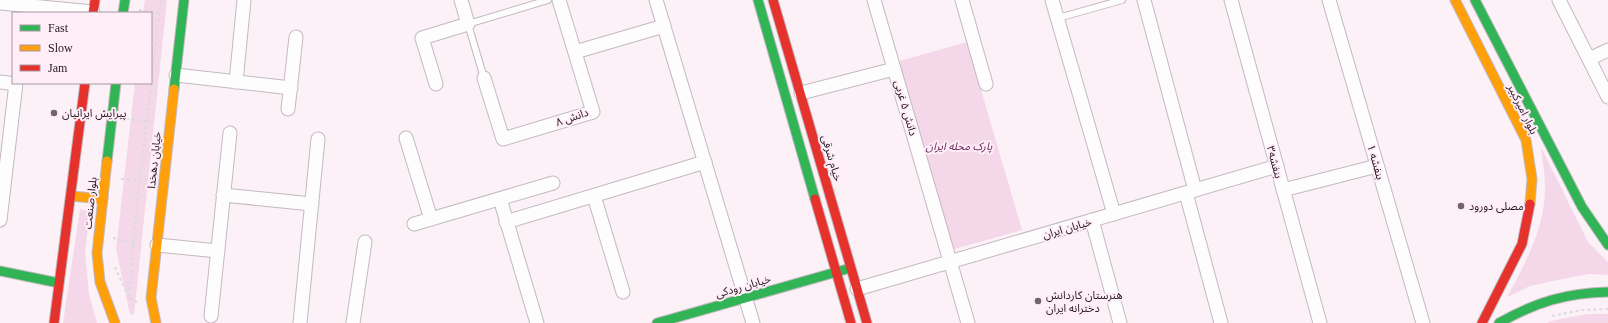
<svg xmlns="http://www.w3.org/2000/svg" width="1608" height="323" viewBox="0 0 1608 323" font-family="'Times New Roman','Noto Sans Arabic',serif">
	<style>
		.green { fill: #f4d8ea }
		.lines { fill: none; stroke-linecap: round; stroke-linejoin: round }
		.lane-casing { stroke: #c3b9bf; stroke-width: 8 }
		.street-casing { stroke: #c3b9bf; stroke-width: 15 }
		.fast-casing { stroke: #c3b9bf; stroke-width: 11 }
		.slow-casing { stroke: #c3b9bf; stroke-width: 11 }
		.jam-casing { stroke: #c3b9bf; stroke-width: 11 }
		.path { stroke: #dddadc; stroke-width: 2; stroke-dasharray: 3 3; stroke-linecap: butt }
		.lane { stroke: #fefdfe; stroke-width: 6 }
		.street { stroke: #fefdfe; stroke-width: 13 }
		.fast { stroke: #30b455; stroke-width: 9 }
		.slow { stroke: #ff9f0a; stroke-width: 9 }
		.jam { stroke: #e5322d; stroke-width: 9 }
		.poi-dot { fill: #6f656b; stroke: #ffedf8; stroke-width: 1.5 }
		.labels { text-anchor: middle; stroke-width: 4; stroke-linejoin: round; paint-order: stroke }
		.street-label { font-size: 11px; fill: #231920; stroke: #ffedf8 }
		.poi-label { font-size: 11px; fill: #231920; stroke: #ffedf8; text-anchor: start }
		.park-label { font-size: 11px; font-style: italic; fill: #6b2958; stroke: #ffedf8 }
	</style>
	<rect width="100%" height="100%" fill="#fbf1f7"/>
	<g class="green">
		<polygon points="145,0 167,0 134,315 130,314 116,249 135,83 151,83 151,13 143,13"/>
		<polygon points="967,42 1022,230 951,250 896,62"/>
		<path d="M1541 147 1588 242 1608 262V275L1589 274 1562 279 1530 286 1507 297C1526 262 1546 226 1545 184 1545 172 1542 159 1541 147Z"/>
		<polygon points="80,209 90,211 85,254 89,294 97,323 63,323"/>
		<polygon points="1588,314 1608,314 1608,323 1547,323 1555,320"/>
	</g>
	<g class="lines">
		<defs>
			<g id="lane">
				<polyline points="1058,18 1122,0"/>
				<polyline points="484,78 468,24 548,0"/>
			</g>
			<g id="street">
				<polyline points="656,0 753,323"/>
				<polyline points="874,0 968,323"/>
				<polyline points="962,0 986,84"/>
				<polyline points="1052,0 1114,214"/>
				<polyline points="1144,0 1195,190"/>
				<polyline points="1231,0 1320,323"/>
				<polyline points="1329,0 1423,323"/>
				<polyline points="1559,0 1608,97"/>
				<polyline points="0,3 93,12"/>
				<polyline points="575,52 664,26"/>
				<polyline points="1589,59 1608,50"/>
				<polyline points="176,75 291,88"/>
				<polyline points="484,78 503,139 593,112 559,0"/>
				<polyline points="0,82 15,84"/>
				<polyline points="236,82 244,0"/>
				<polyline points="436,84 422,38 468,24 461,0"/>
				<polyline points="801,93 894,69"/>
				<polyline points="288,109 296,37"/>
				<polyline points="406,138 431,219"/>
				<polyline points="1283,190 1377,166"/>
				<polyline points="1186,193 1221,323"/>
				<polyline points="223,195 312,204"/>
				<polyline points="594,196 623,292"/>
				<polyline points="500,199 537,323"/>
				<polyline points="0,220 16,83"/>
				<polyline points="1092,220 1120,323"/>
				<polyline points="506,222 705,162"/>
				<polyline points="414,224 553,183"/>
				<polyline points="157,245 218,251"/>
				<polyline points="857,289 1277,166"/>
				<polyline points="211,316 230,133"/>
				<polyline points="300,323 318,139"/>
				<polyline points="353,323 365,242"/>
			</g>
			<g id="fast">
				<polyline points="758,0 815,199"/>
				<polyline points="1475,0 1582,207 1608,245"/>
				<polyline points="123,13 125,0"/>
				<polyline points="174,89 184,0"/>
				<polyline points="107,161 116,83"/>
				<polyline points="0,271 59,283"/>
				<polyline points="657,323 847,269"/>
				<path d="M1499 323C1536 302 1566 293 1608 292"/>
			</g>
			<g id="slow">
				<polyline points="1455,0 1526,140 1532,179 1530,204"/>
				<polyline points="107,161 97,253 100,282 115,323"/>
				<polyline points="71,196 103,199"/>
				<polyline points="156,323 151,298 174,89"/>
			</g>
			<g id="jam">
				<polyline points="773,0 867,323"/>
				<polyline points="93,13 95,0"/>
				<polyline points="815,199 851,323"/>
				<polyline points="54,323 85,83"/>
				<polyline points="1482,323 1522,244 1530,204"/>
			</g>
		</defs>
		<use href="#lane" class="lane-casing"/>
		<use href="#street" class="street-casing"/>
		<use href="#fast" class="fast-casing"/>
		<use href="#slow" class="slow-casing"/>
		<use href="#jam" class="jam-casing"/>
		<g class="path">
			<polyline points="139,10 159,13"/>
			<polyline points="126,119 147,121"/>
			<polyline points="121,179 139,180"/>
			<polyline points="113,238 133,243"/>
			<polyline points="115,267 129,298 137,202 161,0"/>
			<polyline points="129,298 137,302"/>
			<polyline points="1552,316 1581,310 1608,309"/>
		</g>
		<use href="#lane" class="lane"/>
		<use href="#street" class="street"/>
		<use href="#fast" class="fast"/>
		<use href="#slow" class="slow"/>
		<use href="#jam" class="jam"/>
	</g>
	<g class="poi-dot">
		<circle cx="54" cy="113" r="4"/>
		<circle cx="1461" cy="206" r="4"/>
		<circle cx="1038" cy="301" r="4"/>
	</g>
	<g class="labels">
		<g class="street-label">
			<text transform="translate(906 108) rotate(74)" y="4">دانش ۵ غربی</text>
			<text transform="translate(1523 109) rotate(64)" y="4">بلوار امیرکبیر</text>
			<text transform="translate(572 117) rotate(-19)" y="4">دانش ۸</text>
			<text transform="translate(832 158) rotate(74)" y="4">خیام شرقی</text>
			<text transform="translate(154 160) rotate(-84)" y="4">خیابان دهخدا</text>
			<text transform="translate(1275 162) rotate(75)" y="4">بنفشه۳</text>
			<text transform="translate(1376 162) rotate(74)" y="4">بنفشه ۱</text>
			<text transform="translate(90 203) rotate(-84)" y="4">بلوار صنعت</text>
			<text transform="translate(1067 228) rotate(-16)" y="4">خیابان ایران</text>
			<text transform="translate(743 286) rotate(-16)" y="4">خیابان رودکی</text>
		</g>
		<g class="poi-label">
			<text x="62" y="117">پیرایش ایرانیان</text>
			<text x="1469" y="210">مصلی دورود</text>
			<text x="1046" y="299">هنرستان کاردانش<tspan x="1046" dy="13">دخترانه ایران</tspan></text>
		</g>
		<g class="park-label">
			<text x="959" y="150">پارک محله ایران</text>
		</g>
	</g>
	<rect x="12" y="12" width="140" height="72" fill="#ffedf8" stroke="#a798a2"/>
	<rect x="20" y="25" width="20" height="6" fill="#30b455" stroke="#a798a2"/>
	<text x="48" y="32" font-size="12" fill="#231920">Fast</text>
	<rect x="20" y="45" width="20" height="6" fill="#ff9f0a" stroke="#a798a2"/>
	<text x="48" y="52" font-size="12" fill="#231920">Slow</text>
	<rect x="20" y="65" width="20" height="6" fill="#e5322d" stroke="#a798a2"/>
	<text x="48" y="72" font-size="12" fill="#231920">Jam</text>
</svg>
